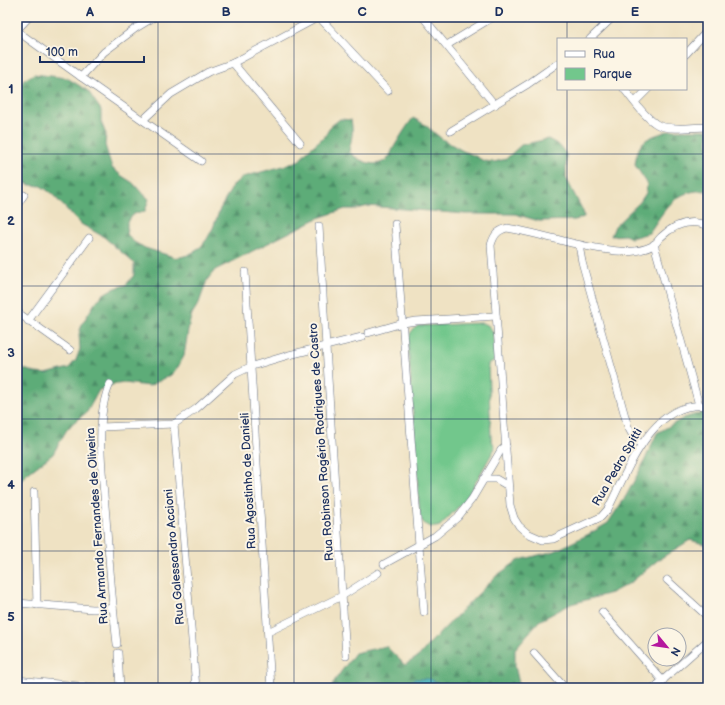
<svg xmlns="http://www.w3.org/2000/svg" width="725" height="705" viewBox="0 0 725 705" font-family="'Balsamiq Sans',sans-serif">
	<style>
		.forest { fill: url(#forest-firs); stroke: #3c6e6b }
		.green { fill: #72c78c; stroke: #467b75 }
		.water { fill: url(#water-rules); stroke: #337490 }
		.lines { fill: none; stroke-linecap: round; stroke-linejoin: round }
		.street-casing { stroke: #656e81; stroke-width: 8 }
		.street { stroke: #fff; stroke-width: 7 }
		.grid { fill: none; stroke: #1b2f5e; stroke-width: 1; stroke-opacity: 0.55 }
		.labels { text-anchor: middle; stroke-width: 4; stroke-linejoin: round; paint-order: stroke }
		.street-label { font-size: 12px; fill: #1b2f5e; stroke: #fcf5e5 }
		.neatline { fill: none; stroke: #1b2f5e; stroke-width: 1.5 }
		.grid-label { font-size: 13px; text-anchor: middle; font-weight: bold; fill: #1b2f5e }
	</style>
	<defs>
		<pattern id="forest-firs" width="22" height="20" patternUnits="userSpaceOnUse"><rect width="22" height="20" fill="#5dac78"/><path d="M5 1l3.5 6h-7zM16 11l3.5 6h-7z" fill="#4c8c66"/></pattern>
		<pattern id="water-rules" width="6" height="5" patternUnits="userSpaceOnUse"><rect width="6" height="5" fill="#4bbac1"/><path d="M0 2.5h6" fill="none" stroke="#3e98a0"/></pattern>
	</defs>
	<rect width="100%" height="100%" fill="#fcf5e5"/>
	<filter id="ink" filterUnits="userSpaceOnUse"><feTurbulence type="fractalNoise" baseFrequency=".025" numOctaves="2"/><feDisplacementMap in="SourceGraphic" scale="8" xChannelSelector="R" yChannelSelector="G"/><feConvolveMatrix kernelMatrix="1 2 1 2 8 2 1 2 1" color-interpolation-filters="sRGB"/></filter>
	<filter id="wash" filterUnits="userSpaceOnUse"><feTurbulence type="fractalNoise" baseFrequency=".012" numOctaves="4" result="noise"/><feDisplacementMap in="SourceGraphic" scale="16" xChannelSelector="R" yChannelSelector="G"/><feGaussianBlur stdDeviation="0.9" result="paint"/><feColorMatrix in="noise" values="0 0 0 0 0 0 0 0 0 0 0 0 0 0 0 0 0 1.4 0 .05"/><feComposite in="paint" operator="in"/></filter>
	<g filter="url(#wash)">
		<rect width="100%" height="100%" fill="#efe2c3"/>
		<g class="forest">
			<path d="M34 74 67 78 88 91 101 110V122L106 134 105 145 112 168 122 176 133 183 140 191 149 199 145 211 134 214 127 222V234L134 242 145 248 177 258 188 255 199 249 207 239 213 228 220 209 234 184 243 177 287 165 300 160 306 152 325 136 331 126 340 119 351 120C354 135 351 138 349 152 359 161 377 170 388 158 391 155 392 150 394 147 400 137 406 127 413 118L424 124 442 139 463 151 473 155 484 161 494 162 506 159 521 145 548 139 559 145 566 154V178L583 211 584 217 575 220 539 221 515 214H465L368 206 357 209H345L318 218 215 270 207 280 199 303 192 314 189 324 184 356 178 367 171 375 149 386 124 383 111 385 99 390 87 412 73 423 66 431 53 454 27 474 17 485V366L35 373 46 374 69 368 76 360 80 349 79 334 82 324 95 303 102 295 112 289 126 285 134 275V263L104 237 81 224 51 193 41 186 30 185 17 180V91L24 80Z"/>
			<path d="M671 130H708V191C675 188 665 210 649 233L631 238 625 235 611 236 615 226 640 202 646 193 647 183 635 165C638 138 648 138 671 130Z"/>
			<polygon points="707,411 708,412 708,545 690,540 658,560 630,583 611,593 571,604 539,621 515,649 515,666 520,688 331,688 335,680 355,653 386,646 405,665 419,656 429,644 496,576 519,560 555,551 589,534 608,523 626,496 643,464 657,433 684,418"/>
		</g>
		<path class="green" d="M482 323C498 326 494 348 495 360L488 364 491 438 495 448 466 499 440 526C431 529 425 526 420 518L408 339 411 332 417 326Z"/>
		<polygon class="water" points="414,679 430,679 447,688 401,688"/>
	</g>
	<g filter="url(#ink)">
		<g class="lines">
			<defs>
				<g id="street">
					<polyline points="319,17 388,91"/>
					<polyline points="423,17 495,105"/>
					<polyline points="17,30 29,17"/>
					<polyline points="17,31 81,77 201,161"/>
					<polyline points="590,39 613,17"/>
					<polyline points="447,45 493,17"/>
					<polyline points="686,54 708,30"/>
					<polyline points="233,63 300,143"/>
					<polyline points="81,77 104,52 136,28 154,17"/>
					<path d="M624 89C633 100 646 119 658 125 670 131 694 127 708 127"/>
					<polyline points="635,102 648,89"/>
					<polyline points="143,120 171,94 208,72 233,63 319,17"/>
					<polyline points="451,131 528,84 558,63"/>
					<polyline points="17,205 24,195"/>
					<polyline points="395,224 424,612"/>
					<polyline points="319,226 326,347 346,656"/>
					<path d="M708 226C690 218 675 224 661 237 659 239 657 242 655 244 651 247 641 250 635 251 622 253 609 250 596 248 566 243 537 233 507 228 497 231 494 235 491 245L510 505 514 518 519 526 527 533 543 540 553 539 601 517 608 509C628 470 653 398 708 406"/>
					<polyline points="654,244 699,405"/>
					<polyline points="579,245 582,262 628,427 633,436 641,445"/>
					<polyline points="245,272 271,688"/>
					<polyline points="17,312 70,350"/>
					<polyline points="28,321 89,238"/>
					<polyline points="368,333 403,323 416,321 496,316"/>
					<path d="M110 384C94 417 103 480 106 517 109 559 112 602 117 644"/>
					<polyline points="174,424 196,688"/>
					<polyline points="101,427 174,424 196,409 235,374 252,366 289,355 362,337"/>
					<polyline points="483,479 496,479 508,486"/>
					<polyline points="34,492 37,605"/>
					<polyline points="384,564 435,536 458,517 472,499 501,450 506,446"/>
					<polyline points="667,580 708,617"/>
					<polyline points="17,603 93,609 113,608"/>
					<polyline points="602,612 663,681"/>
					<polyline points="268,632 342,596 378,573"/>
					<polyline points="118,653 120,688"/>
					<polyline points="534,653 565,688"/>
					<polyline points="17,680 99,688"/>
					<polyline points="654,688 708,640"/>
				</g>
			</defs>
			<use href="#street" class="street-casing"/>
			<use href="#street" class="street"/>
		</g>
	</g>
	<path class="grid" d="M158 17V688M294 17V688M431 17V688M567 17V39M567 89V688M17 154H708M17 286H708M17 419H708M17 551H708"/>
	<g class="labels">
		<g class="street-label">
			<text transform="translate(321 442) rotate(-94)" y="4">Rua Robinson Rogério Rodrigues de Castro</text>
			<text transform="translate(617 467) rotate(-60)" y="4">Rua Pedro Spitti</text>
			<text transform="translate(248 481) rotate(-93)" y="4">Rua Agostinho de Danieli</text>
			<text transform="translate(97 526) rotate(-94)" y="4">Rua Armando Fernandes de Oliveira</text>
			<text transform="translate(174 557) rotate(-95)" y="4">Rua Galessandro Accioni</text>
		</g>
	</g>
	<rect width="725" height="705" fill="none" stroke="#fcf5e5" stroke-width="44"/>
	<rect x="557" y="38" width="130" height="52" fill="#fcf5e5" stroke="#a2a6af"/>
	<rect x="565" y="51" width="20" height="6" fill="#ffffff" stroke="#a2a6af"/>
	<text x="593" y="58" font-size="12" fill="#1b2f5e">Rua</text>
	<rect x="565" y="68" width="20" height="12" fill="#72c78c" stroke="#a2a6af"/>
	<text x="593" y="78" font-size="12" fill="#1b2f5e">Parque</text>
	<g transform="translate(667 647) rotate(119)"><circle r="19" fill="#fcf5e5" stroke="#a2a6af"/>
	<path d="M0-3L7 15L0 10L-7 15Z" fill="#b5179e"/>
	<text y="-6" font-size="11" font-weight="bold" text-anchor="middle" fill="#1b2f5e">N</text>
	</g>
	<path d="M40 56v6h104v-6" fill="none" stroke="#1b2f5e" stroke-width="2"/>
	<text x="46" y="56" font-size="12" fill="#1b2f5e" stroke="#fcf5e5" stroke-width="3" paint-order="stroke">100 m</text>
	<rect x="22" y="22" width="681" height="661" class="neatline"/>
	<g class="grid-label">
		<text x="90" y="16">A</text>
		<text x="226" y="16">B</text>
		<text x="362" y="16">C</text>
		<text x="499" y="16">D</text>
		<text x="635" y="16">E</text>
		<text x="11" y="93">1</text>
		<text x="11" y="225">2</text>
		<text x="11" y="357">3</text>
		<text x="11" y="489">4</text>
		<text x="11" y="621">5</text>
	</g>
</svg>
